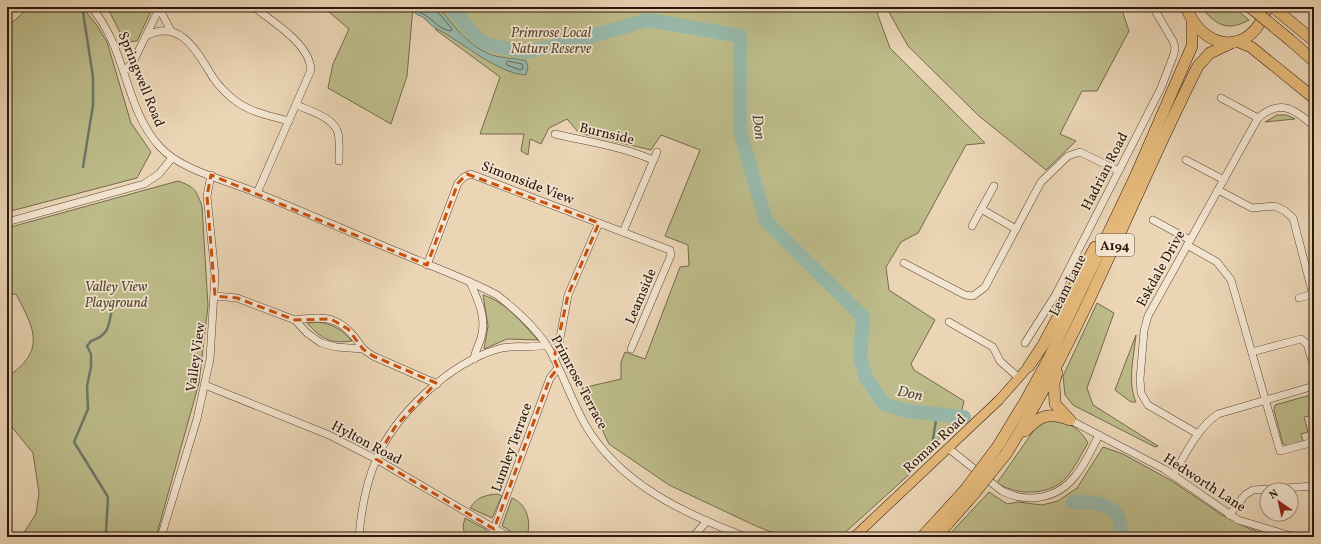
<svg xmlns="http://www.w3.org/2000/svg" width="1321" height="544" viewBox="0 0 1321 544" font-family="Vollkorn,serif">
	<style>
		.green { fill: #bdbc8a; stroke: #746a4c }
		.water { fill: #98b9ab; stroke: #6d786c }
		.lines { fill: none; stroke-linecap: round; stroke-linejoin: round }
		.shore { stroke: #62685c; stroke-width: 1 }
		.stream { stroke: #6d786c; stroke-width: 2.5 }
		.river { stroke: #98b9ab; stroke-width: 14 }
		.minor-casing { stroke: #5c4638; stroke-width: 8 }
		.major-casing { stroke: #2c170e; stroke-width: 10 }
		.highway-casing { stroke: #2c170e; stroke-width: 12 }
		.minor { stroke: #f2e4cf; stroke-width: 7 }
		.major { stroke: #e6ba7a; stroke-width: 9 }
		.highway { stroke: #e6ba7a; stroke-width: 11 }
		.highway-bridge-casing { stroke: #2c170e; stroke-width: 12; stroke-linecap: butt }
		.highway-bridge { stroke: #e6ba7a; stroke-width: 11 }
		.marked { fill: none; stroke: #cc4f0c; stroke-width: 3; stroke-dasharray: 8 5; stroke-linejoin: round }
		.labels { text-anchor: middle; stroke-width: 3.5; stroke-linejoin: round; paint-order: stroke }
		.shield { fill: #f2e4cf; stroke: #675448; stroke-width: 1 }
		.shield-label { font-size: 13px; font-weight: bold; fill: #2c170e }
		.park-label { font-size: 14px; font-style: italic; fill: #584933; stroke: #f2e4cf }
		.street-label { font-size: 14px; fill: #2c170e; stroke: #f2e4cf }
		.water-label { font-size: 15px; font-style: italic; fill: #4c483d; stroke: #f2e4cf }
	</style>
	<rect width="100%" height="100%" fill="#ebd5b5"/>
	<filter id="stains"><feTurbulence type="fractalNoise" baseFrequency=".005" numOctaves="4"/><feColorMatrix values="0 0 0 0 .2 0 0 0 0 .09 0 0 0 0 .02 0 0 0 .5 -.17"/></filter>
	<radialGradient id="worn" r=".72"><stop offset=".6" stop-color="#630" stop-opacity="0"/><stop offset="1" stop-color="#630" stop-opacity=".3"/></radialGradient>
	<g class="green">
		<polygon points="20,7 82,7 96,24 107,42 131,123 151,152 137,178 7,212 7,27 24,12"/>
		<polygon points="107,7 153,7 137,41 125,42"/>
		<polygon points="323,7 413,7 407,76 391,124 328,88 333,64 349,29"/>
		<polygon points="432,7 875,7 890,48 985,143 966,145 918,233 901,242 886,267 889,290 935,320 911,364 914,370 964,401 960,419 956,418 912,472 840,537 783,537 756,526 669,485 609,444 582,388 621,379 621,362 625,352 645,359 680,267 689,266 688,245 665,236 700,150 661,135 651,150 579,133 567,119 549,128 541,144 530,139 528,155 521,151 524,134 480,134 500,77 436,30"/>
		<polygon points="886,7 1121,7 1129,31 1097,91 1082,91 1060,134 1076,141 1046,170 979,116 908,46"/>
		<path d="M1201 7H1233L1249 20C1227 32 1216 25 1201 7Z"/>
		<polygon points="1277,115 1286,115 1295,119 1265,122"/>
		<path d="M178 181C195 187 196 190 202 206L208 306 199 383 156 537H21L36 514 39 493 33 453 7 421V377C47 350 34 329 16 294L7 295V228Z"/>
		<path d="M483 295C506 302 522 323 538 340L507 339 484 349 488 326Z"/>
		<polygon points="1097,303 1114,313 1087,388 1093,405 1158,446 1155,447 1073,405 1065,395 1063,376"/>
		<path d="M317 322C333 324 341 329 352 341 329 344 322 339 307 323Z"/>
		<path d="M1136 335C1134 356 1127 382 1136 402H1131L1115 390Z"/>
		<polygon points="1314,394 1314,415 1304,417 1308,432 1301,434 1303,441 1288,446 1283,444 1274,410 1275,405"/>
		<path d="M1047 420C1065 421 1079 426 1088 443 1080 456 1072 475 1059 484 1041 496 1014 494 997 483L1039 423Z"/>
		<polygon points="1103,447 1123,454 1172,481 1222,515 1250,529 1276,537 947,537 989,492 1007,504 1018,502 1042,505 1058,501 1077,488"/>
		<path d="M498 494 502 496 492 518 470 508C477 497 485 495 498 494Z"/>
		<path d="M512 498C528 505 531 522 527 537H520L502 526Z"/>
		<polygon points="465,518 487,530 485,537 465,537 463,526"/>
	</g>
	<path class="water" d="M413 7H439C455 28 474 53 501 57 510 59 518 58 526 61L528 67 526 75C502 74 472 50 452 38 440 29 436 31 425 19 421 15 417 16 413 11Z"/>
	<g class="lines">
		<g class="shore">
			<path d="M417 7 419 12C431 16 437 29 451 31L452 29 437 11V7"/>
			<polygon points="508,61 522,64 523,69 520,70 507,65 506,63"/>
		</g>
		<g class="stream">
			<polyline points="83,167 93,105 93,77 83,12"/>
			<polyline points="932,445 937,414"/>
			<path d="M107 537 106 532 108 497 74 442 88 409 87 386 91 367V354L87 346 91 341C116 333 106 316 116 299"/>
		</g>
		<g class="river">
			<polyline points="451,7 474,35 486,44 525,52 564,44 648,20 740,36 740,131 766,221 863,317 860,358 866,378 884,404 907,411 964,417"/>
			<path d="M1073 502C1101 503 1123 503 1121 537"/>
		</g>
		<defs>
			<g id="minor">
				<path d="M91 7C127 48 124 108 160 147 182 171 227 180 257 193 307 213 356 235 405 255 436 268 467 279 497 295 515 309 533 325 546 344 562 370 571 400 586 426 620 484 685 514 746 537"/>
				<path d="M254 7C273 22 310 44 311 70L257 193"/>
				<polyline points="159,8 171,31"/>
				<path d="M146 36C181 17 198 54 214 79 219 86 226 93 233 99 249 112 269 116 289 121"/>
				<polyline points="124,71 133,62 160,7"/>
				<polyline points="1221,98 1258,118"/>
				<path d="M297 105C309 111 334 117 338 133 340 141 339 152 339 161"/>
				<path d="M555 134C588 142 621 146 653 160"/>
				<polyline points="1186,160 1224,180"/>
				<polyline points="1218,190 1252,208 1275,206 1285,211 1293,218 1313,295"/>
				<polyline points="981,209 1016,229"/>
				<polyline points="1153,220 1190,240"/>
				<polyline points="7,222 144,184 159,174 172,158"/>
				<polyline points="972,226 994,186"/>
				<polyline points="623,232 657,152"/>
				<polyline points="1187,245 1217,262 1231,280 1280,451 1310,443"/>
				<polyline points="904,263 965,295 973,296 985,287 1041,182 1068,156 1080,152 1119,171"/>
				<polyline points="427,265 458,183 464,177 471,174 667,249 670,250 671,255 631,349"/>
				<path d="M470 282C478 300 487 318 481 338 479 345 475 351 474 359"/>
				<polyline points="215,296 237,298 295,320 307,333 321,343 336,347 363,349 373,356 437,384"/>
				<polyline points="1299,298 1314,294"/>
				<path d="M295 320C330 315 343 318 363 349"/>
				<polyline points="949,322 993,347 1000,361 1019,378"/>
				<polyline points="1025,343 1056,294 1161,88 1174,54 1175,47 1173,41 1153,7"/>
				<polyline points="1252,352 1301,339 1307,344 1314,367"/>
				<polyline points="554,359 557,354 568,295 599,223"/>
				<polyline points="205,385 329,435 376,459 509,537"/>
				<polyline points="1070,420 1164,469 1238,520 1288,535 1302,537"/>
				<path d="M1198 434 1148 405 1141 393 1140 379 1144 331 1148 316 1258 118C1281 98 1295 110 1314 126"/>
				<path d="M948 448 1002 491C1028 504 1058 499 1076 475 1086 463 1092 448 1099 435"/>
				<path d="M1173 475C1186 454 1197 428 1218 414L1314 386"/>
				<polyline points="1229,515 1245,495 1253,490 1314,486"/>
				<polyline points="161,537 197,419 210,359 215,275 207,196 211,175"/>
				<path d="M359 537C361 511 366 484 376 460 395 414 450 363 498 349 514 344 531 349 546 345"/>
				<polyline points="491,537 550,378 558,368"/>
				<polyline points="693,537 707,521"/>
			</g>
			<polyline id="major" points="854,537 999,400 1029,366"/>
			<g id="highway">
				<path d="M1186 7C1203 52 1252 57 1267 7"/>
				<polyline points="1273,7 1314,41"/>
				<polyline points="1290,40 1314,61"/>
				<polyline points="1239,42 1251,47 1314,98"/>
				<polyline points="1029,366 1043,345 1095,247"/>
				<polyline points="1057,373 1054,383 1055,404 1070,420"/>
				<path d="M1025 431C1040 416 1047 412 1068 419"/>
				<polyline points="998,446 1026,400 1047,362 1136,175 1192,46 1192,22"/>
				<path d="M1006 454C1083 332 1133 195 1198 66L1210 53 1229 44"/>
				<polyline points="922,537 965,490"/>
				<polyline points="936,537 973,495"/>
			</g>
		</defs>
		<use href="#minor" class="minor-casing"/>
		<use href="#major" class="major-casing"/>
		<use href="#highway" class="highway-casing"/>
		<use href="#minor" class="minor"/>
		<use href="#major" class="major"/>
		<use href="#highway" class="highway"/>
		<defs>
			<g id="highway-bridge">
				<polyline points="1250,7 1290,40"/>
				<polyline points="965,490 998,446"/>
				<polyline points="973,495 1006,454"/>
			</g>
		</defs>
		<use href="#highway-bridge" class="highway-bridge-casing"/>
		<use href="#highway-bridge" class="highway-bridge"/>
	</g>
	<path class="marked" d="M467 174 599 223 568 295 554 359 558 368 550 378 494 529 376 459 395 427 436 383 373 356 363 349 348 329 331 319 295 320 237 298 215 296 207 196 211 175 427 265 458 183Z"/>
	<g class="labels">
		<rect class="shield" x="1096" y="234" width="38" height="22" rx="3"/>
		<g class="shield-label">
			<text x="1115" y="250">A194</text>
		</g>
		<g class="park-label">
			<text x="551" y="37">Primrose Local<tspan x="551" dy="16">Nature Reserve</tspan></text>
			<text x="116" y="291">Valley View<tspan x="116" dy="16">Playground</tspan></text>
		</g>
		<g class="street-label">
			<text transform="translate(142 79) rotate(68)" y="5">Springwell Road</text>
			<text transform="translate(607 133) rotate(13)" y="5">Burnside</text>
			<text transform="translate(1104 171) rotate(-63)" y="5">Hadrian Road</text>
			<text transform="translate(528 182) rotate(21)" y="5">Simonside View</text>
			<text transform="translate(1160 268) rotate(-61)" y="5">Eskdale Drive</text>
			<text transform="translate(1067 285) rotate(-64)" y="5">Leam Lane</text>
			<text transform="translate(640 296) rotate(-67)" y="5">Leamside</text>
			<text transform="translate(195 357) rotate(-82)" y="5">Valley View</text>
			<text transform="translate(580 382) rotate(62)" y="5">Primrose Terrace</text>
			<text transform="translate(367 442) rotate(28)" y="5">Hylton Road</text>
			<text transform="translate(934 443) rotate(-43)" y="5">Roman Road</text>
			<text transform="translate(511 447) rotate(-70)" y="5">Lumley Terrace</text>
			<text transform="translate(1205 482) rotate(33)" y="5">Hedworth Lane</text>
		</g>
		<g class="water-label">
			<text transform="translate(759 127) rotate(83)" y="5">Don</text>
			<text transform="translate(910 393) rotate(12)" y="5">Don</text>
		</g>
	</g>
	<rect width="1321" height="544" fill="none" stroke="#ebd5b5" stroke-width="24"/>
	<rect x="8" y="8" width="1305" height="528" fill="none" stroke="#2c170e" stroke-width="2"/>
	<rect x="12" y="12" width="1297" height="520" fill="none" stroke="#2c170e"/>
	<g transform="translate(1279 502) rotate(326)"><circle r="19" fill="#f2e4cf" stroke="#a39282"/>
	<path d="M0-3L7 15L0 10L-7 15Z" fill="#8f2418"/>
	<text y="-6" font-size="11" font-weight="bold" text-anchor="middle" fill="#2c170e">N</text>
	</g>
	<rect width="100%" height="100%" filter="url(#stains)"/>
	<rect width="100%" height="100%" fill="url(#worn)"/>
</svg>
